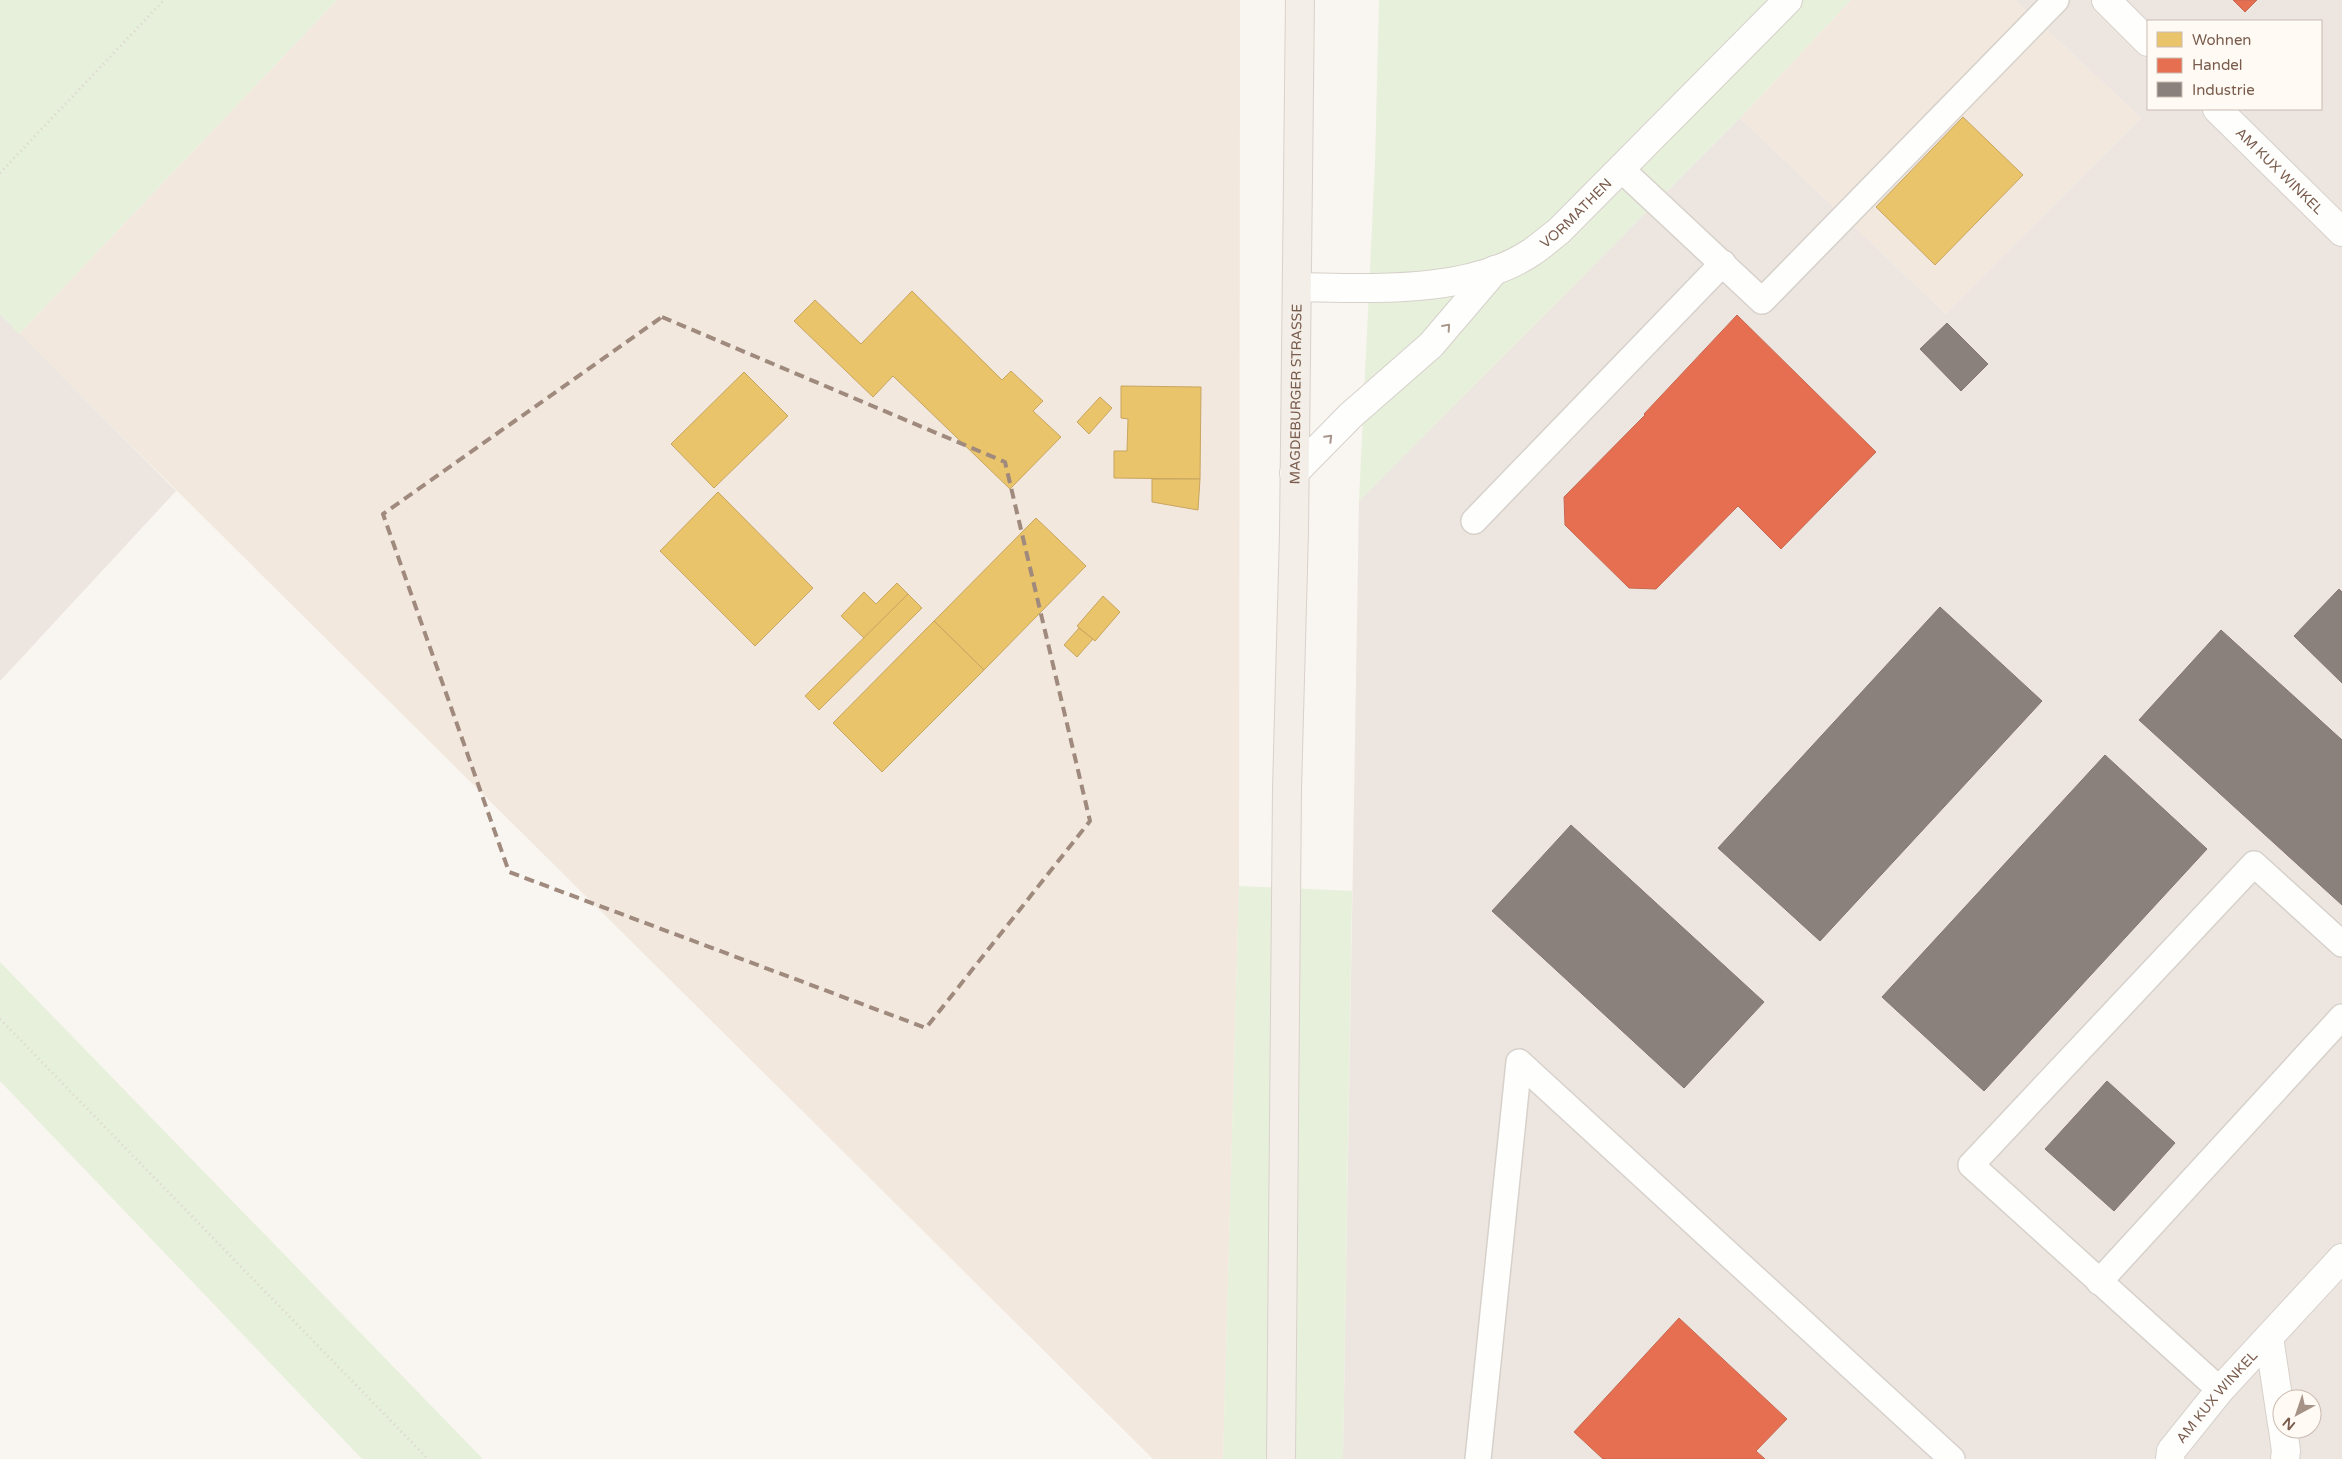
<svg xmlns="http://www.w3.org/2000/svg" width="2342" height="1459" viewBox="0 0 2342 1459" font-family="'Varela Round',sans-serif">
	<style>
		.residential { fill: #f2e8de }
		.industrial { fill: #ede5e0; fill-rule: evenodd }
		.green { fill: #e7f0db }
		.homes { fill: #e9c46a; stroke: #c8a561 }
		.shops { fill: #e76f51; stroke: #c66950 }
		.industry { fill: #8a817c; stroke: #85766e }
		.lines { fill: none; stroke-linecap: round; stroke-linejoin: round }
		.service-casing { stroke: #d7d1cb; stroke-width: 28 }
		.minor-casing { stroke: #d7d1cb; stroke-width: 30 }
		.primary-casing { stroke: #dad1cc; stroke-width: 30 }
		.path { stroke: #dcd5d0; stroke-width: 3; stroke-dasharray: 1 4; stroke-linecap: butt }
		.service { stroke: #fefefd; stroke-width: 25 }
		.minor { stroke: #fefefd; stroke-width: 28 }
		.primary { stroke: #f3eee8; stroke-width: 28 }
		.oneway { stroke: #a8958b }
		.marked { fill: none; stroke: #9f8a7d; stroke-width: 4; stroke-dasharray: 10 6; stroke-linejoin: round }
		.labels { text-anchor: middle; stroke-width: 5; stroke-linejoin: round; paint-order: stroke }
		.street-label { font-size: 14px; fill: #7a5c4d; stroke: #fffaf3 }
	</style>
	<rect width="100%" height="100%" fill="#f9f5f0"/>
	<g class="residential">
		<polygon points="337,0 1240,0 1239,886 1223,1459 1153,1459 19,334"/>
		<polygon points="1851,0 2015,0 2141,118 1946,314 1740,118"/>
	</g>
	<g class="industrial">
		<path d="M2015 0H2342V1459H1343L1359 501 1740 118 1946 314 2141 118ZM2148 21H2321V109H2148ZM2282 1399H2312V1429H2282Z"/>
		<polygon points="0,314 176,491 0,681"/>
	</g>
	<g class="green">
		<polygon points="0,0 337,0 19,334 0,314"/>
		<polygon points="1379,0 1851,0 1740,118 1359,501 1375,164"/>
		<polygon points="1239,886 1352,891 1343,1459 1223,1459"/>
		<polygon points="0,962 483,1459 362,1459 0,1081"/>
	</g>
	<g class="homes">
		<polygon points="1963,117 2023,175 1935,265 1876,207"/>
		<polygon points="912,291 1002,380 1011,371 1043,401 1033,411 1061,437 1010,489 893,376 873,397 794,321 815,300 861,344"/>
		<polygon points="744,372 788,416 714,488 671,444"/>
		<polygon points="1121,386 1201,387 1200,479 1114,478 1114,451 1127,451 1128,419 1121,418"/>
		<polygon points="1100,397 1112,408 1089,434 1077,422"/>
		<polygon points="1152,479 1200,479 1198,510 1152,502"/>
		<polygon points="718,492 813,588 755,646 660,551"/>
		<polygon points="1036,518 1086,566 984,670 934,621"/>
		<polygon points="897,583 908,594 864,638 841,616 864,592 876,604"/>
		<polygon points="908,594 922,608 819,710 805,696"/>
		<polygon points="1103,596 1120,612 1095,641 1077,626"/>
		<polygon points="934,621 984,670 882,772 833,723"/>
		<polygon points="1079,628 1093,639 1077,657 1064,645"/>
	</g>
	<g class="shops">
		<polygon points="2233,0 2257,0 2245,12"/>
		<polygon points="1737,315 1876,452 1781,549 1738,506 1656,589 1629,588 1565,525 1564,497 1645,415 1644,414"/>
		<polygon points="1679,1318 1787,1419 1756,1451 1765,1459 1603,1459 1574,1432"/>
	</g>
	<g class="industry">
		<polygon points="1947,323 1988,364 1961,391 1920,349"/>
		<polygon points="2339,589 2342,592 2342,683 2294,636"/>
		<polygon points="1940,607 2042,701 1820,941 1718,848"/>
		<polygon points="2221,630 2342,740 2342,905 2139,720"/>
		<polygon points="2105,755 2207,849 1984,1091 1882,997"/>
		<polygon points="1571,825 1764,1002 1684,1088 1492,911"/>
		<polygon points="2107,1081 2175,1143 2114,1211 2045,1149"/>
	</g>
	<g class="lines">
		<defs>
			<g id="service">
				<polyline points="1621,169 1762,301 2056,0"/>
				<polyline points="1474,521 1723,263"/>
				<polyline points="2099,1282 2342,1017"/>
				<polyline points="2220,1390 1971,1165 2254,864 2342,944"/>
				<polyline points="1478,1459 1519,1062 1952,1459"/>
			</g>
			<g id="minor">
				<polyline points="2106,0 2148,42"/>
				<path id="s1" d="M2217 109 2342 232"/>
				<path id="s2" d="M1297 287C1370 288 1468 295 1532 252 1541 246 1550 238 1559 231L1788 0"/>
				<polyline points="1294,473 1351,415 1431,345 1495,270"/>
				<polyline points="2269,1337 2282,1424"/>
				<polyline points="2283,1429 2286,1451 2285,1459"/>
				<path id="s3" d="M2170 1459 2171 1451 2220 1390 2342 1258"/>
			</g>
			<g id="primary">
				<path id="s4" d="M1281 1459 1287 789 1294 532 1300 0"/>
			</g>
		</defs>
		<use href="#service" class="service-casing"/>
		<use href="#minor" class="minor-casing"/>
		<use href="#primary" class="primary-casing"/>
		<g class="path">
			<polyline points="0,173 164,0"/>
			<polyline points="0,1019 428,1459"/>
		</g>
		<use href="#service" class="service"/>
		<use href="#minor" class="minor"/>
		<use href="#primary" class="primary"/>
	</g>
	<defs><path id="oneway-chevron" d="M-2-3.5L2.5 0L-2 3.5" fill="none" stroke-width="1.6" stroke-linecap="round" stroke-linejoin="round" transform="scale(1.25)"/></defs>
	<g class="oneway">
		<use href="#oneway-chevron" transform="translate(1447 327) rotate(-49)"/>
		<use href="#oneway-chevron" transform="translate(1329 438) rotate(-45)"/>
	</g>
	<path class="marked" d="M662 317 1005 462 1090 821 926 1028 509 872 383 514Z"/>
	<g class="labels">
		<g class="street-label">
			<text dy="5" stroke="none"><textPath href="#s1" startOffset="88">AM KUX WINKEL</textPath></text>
			<text dy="5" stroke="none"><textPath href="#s2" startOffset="300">VORMATHEN</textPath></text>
			<text dy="5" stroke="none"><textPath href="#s4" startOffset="1065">MAGDEBURGER STRASSE</textPath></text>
			<text dy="5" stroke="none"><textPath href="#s3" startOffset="79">AM KUX WINKEL</textPath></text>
		</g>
	</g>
	<rect x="2147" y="20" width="175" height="90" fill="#fffaf3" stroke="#cabbb1"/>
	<rect x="2157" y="32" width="25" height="15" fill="#e9c46a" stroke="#cabbb1"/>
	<text x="2192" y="45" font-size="15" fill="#7a5c4d">Wohnen</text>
	<rect x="2157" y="58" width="25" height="15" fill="#e76f51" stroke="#cabbb1"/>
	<text x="2192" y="70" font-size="15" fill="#7a5c4d">Handel</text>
	<rect x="2157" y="82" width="25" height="15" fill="#8a817c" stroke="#cabbb1"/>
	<text x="2192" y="95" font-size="15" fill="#7a5c4d">Industrie</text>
	<g transform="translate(2297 1414) rotate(220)"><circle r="24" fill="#fffaf3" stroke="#cabbb1"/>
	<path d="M0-4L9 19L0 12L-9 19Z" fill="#a69286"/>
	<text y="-8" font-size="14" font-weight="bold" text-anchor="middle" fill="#7a5c4d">N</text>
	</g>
</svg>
